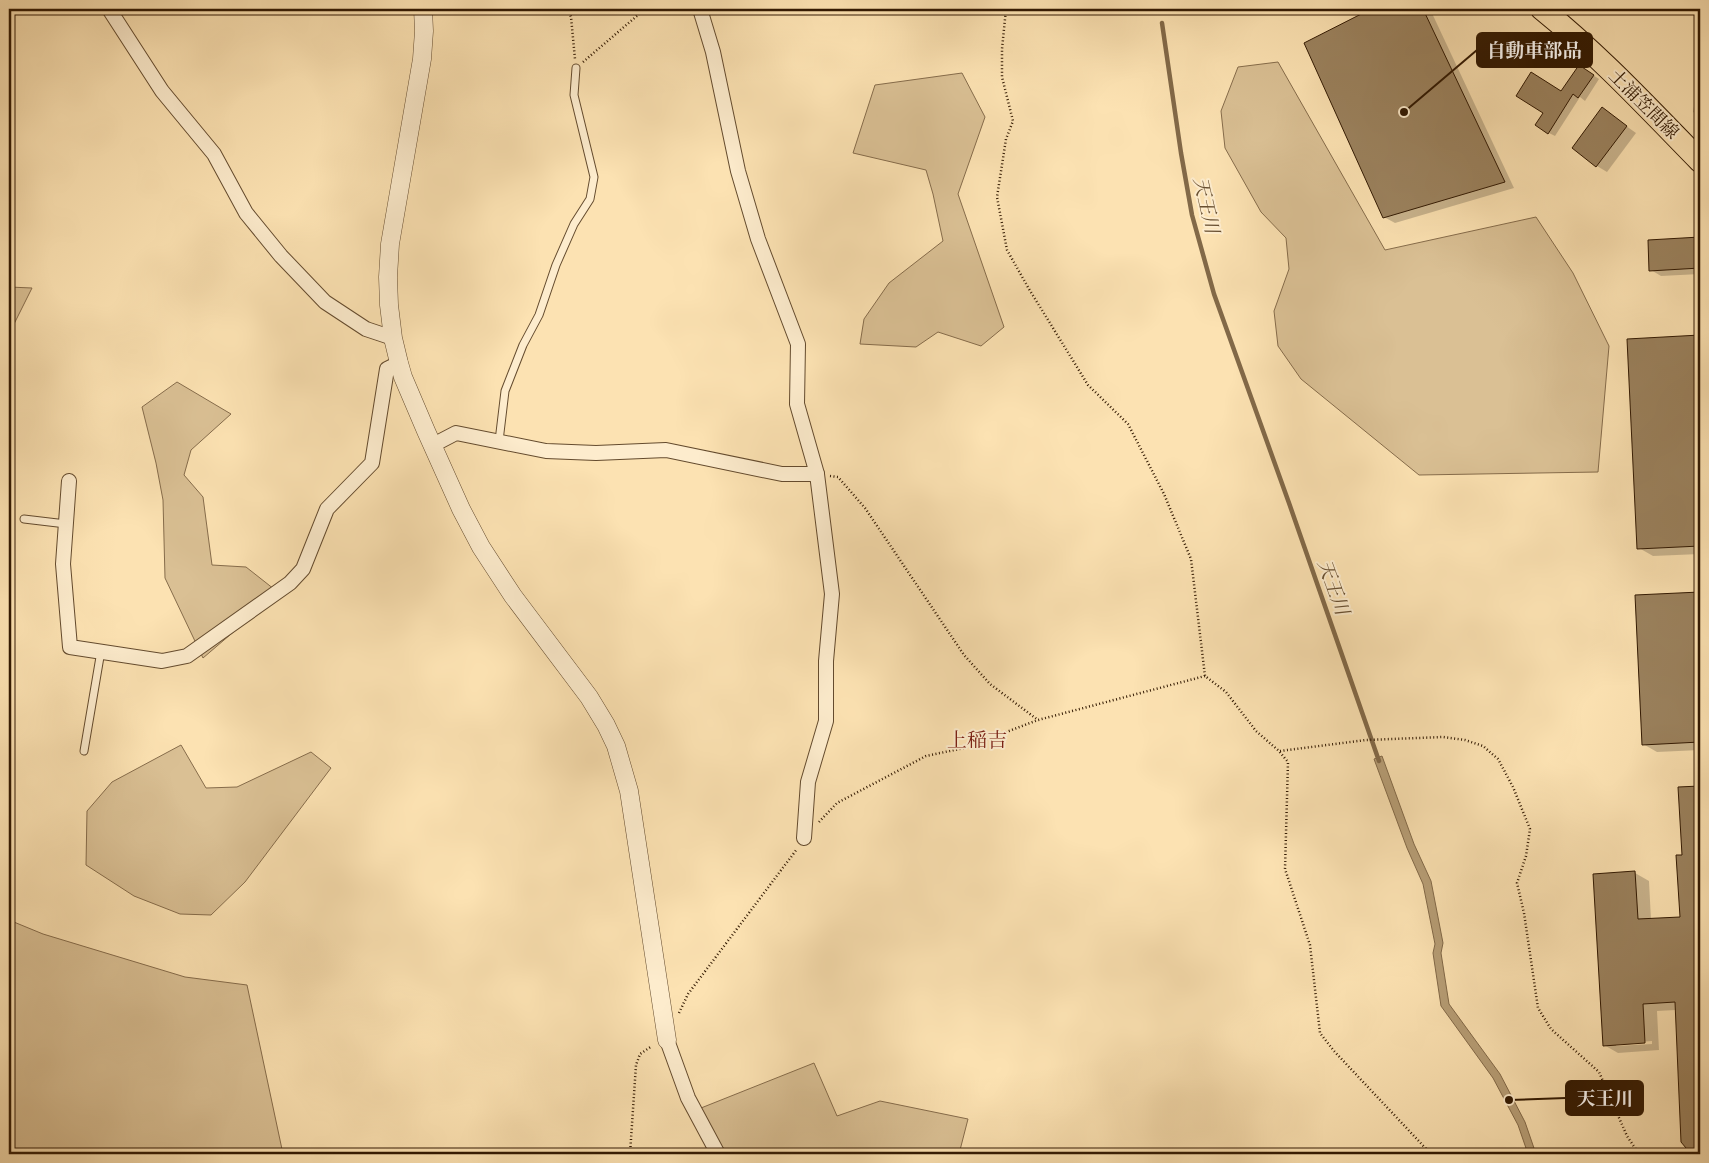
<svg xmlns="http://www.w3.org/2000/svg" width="1709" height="1163" viewBox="0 0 1709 1163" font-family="'IM FELL Double Pica','Noto Serif JP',serif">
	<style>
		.green { fill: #dac094; stroke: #866c4b }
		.water { fill: #b79e76; stroke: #826948 }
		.shadow { fill: #0003; fill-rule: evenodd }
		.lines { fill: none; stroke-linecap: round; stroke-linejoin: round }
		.stream { stroke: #826948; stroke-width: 4.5 }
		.building { fill: #9b825e; stroke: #321902 }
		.service-casing { stroke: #644b2e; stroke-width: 9 }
		.minor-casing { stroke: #644b2e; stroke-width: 16 }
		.tertiary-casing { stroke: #644b2e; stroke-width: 19 }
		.primary-casing { stroke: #321902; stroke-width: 24 }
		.path { stroke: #321902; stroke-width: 2.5; stroke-dasharray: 1 2.5; stroke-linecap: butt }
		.service { stroke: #fdeccd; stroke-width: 7 }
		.minor { stroke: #fdeccd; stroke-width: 14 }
		.tertiary { stroke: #fdeccd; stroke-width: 18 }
		.primary { stroke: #fce2b2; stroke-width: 22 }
		.labels { text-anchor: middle; stroke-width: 4; stroke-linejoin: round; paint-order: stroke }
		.street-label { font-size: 18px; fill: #321902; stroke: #fdeccd }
		.water-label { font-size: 19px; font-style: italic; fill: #674e30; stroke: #fdeccd }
		.quarter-label { font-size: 20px; fill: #7a1f14; stroke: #fdeccd }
		.leader { fill: none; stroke: #321902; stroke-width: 2 }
		.callout-dot { fill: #321902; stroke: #fdeccd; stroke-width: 2 }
		.callout { fill: #321902; stroke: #321902; stroke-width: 2 }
		.callout-label { font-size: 19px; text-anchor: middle; font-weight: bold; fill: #fff }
	</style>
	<rect width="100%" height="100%" fill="#fce2b2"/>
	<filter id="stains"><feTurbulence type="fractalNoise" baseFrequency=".004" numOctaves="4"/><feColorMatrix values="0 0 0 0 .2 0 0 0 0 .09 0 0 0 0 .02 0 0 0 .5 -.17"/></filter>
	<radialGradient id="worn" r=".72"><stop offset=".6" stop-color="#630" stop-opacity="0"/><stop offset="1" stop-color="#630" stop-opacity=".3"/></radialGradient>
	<g class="green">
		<polygon points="1278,62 1385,250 1536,217 1573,273 1609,346 1598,472 1419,475 1301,379 1278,346 1274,311 1289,269 1286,238 1261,212 1225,148 1221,111 1238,67"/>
		<polygon points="962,73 985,117 958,194 1004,327 981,346 938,332 916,347 860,344 864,319 889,283 943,241 933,194 926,170 853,153 875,85"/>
		<polygon points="9,287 32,288 9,334"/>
		<polygon points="177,382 231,414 191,450 184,475 203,497 212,565 246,567 279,593 203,658 165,578 163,500 156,463 142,407"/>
		<polygon points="181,745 206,788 237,787 311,752 331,768 245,882 211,915 180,914 134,896 86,865 87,811 112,782"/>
		<polygon points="9,920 43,934 185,977 247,985 283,1154 9,1154"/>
		<polygon points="814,1063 837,1116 880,1101 968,1119 959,1154 881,1154 881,1149 854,1150 845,1154 724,1154 701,1108"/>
	</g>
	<polygon class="water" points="1382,756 1414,844 1431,881 1443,943 1441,953 1449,1004 1500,1074 1525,1122 1536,1154 1528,1154 1518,1125 1493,1078 1441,1006 1433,953 1435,944 1423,884 1407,848 1374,759"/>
	<g class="shadow">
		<polygon points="1374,9 1430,9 1514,188 1395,223 1384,217 1306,43"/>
		<polygon points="1585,70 1599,79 1585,101 1580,97 1555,136 1549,133 1562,93"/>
		<polygon points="1697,89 1700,90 1700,116 1693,112"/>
		<polygon points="1602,109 1636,133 1607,172 1597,166"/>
		<polygon points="1700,238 1700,274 1661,276 1651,270 1649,241"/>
		<polygon points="1700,336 1700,554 1653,556 1639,548 1628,340"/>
		<polygon points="1700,594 1700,750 1657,752 1643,744 1636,596"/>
		<path d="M1700 787V1154H1692L1683 1141 1676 1010 1657 1011 1659 1050 1618 1053 1604 1045 1635 873 1649 881 1651 920 1681 918 1683 856 1680 788ZM1652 1041V1044L1616 1046V1044Z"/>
	</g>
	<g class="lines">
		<polyline class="stream" points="1162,23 1181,153 1192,215 1214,294 1289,503 1379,761"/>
	</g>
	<g class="building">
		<polygon points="1371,9 1423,9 1505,182 1383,218 1304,43"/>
		<polygon points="1579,65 1594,75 1578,98 1573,94 1548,134 1535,125 1543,113 1516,96 1531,72 1561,91"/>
		<polygon points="1602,107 1627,126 1596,167 1572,148"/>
		<polygon points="1700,237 1700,268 1649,271 1648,240"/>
		<polygon points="1700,335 1700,546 1637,549 1627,339"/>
		<polygon points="1700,592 1700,742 1642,745 1635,595"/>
		<polygon points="1700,786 1700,1154 1691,1154 1681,1142 1675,1002 1643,1004 1645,1043 1603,1046 1593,874 1635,871 1638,919 1680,917 1676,855 1682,855 1678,787"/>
	</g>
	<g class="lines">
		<defs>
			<g id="service">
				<polyline points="499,441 505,391 523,345 539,315 556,265 574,224 590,199 594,177 574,95 576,68"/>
				<polyline points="24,519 66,524"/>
				<polyline points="84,751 101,651"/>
			</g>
			<g id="minor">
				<polyline points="109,9 162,91 214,154 246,213 281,256 325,302 366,329 393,338"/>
				<polyline points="700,9 713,52 738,171 758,239 798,344 797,404 817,474 832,594 826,661 826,721 808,782 804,838"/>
				<polyline points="433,445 456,433 546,451 596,453 666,450 782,474 817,474"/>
				<polyline points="69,481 63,564 70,647 162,661 187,656 290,583 303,569 327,509 372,463 387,369 399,363"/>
				<polyline points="667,1040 688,1098 718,1154"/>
			</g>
			<polyline id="tertiary" points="423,9 424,31 422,59 390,244 388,277 389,305 393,338 399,363 403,377 426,431 461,509 481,547 513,596 589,697 606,725 616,746 629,791 667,1040"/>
			<path id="primary" d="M1542 9C1599 55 1649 109 1700 161"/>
		</defs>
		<use href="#service" class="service-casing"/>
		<use href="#minor" class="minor-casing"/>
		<use href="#tertiary" class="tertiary-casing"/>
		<use href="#primary" class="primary-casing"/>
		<g class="path">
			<polyline points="568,9 571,17 575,59"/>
			<polyline points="1006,9 1002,49 1002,77 1013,121 1006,139 997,197 1007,250 1029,289 1088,385 1128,424 1164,494 1191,559 1205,676 1226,692 1256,731 1279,751 1288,762 1285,869 1310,945 1320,1033 1334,1051 1431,1154"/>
			<polyline points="583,62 645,9"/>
			<polyline points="830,476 838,477 865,508 964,655 990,684 1038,720"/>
			<polyline points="1280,751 1366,740 1443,737 1465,740 1483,746 1498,759 1513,787 1530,829 1526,856 1517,883 1524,913 1538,1008 1551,1029 1599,1072 1627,1136 1639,1154"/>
			<polyline points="819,822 837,803 926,756 964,748 1038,720 1205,676"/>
			<polyline points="679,1013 688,994 797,849"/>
			<polyline points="630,1154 636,1065 640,1054 652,1046"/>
		</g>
		<use href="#service" class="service"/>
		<use href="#minor" class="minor"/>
		<use href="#tertiary" class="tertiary"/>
		<use href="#primary" class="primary"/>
	</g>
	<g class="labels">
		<g class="street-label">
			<text transform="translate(1644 104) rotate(45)" y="6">土浦笠間線</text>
		</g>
		<g class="water-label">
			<text transform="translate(1207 205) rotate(77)" y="7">天王川</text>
			<text transform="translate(1334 587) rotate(70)" y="7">天王川</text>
		</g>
		<g class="quarter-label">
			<text x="977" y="747">上稲吉</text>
		</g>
	</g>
	<path class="leader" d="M1404 112L1477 50M1509 1100L1566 1098"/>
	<g class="callout-dot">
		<circle cx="1404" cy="112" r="5"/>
		<circle cx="1509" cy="1100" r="5"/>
	</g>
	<g class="callout">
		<rect x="1477" y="33" width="115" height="34" rx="5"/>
		<rect x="1566" y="1081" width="77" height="34" rx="5"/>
	</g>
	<g class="callout-label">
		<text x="1534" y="57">自動車部品</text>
		<text x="1605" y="1105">天王川</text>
	</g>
	<rect width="1709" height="1163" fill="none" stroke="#fce2b2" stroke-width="30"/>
	<rect x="10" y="10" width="1689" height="1143" fill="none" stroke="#321902" stroke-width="2.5"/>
	<rect x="15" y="15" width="1679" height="1133" fill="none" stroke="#321902"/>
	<rect width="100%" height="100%" filter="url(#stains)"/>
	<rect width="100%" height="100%" fill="url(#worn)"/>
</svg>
